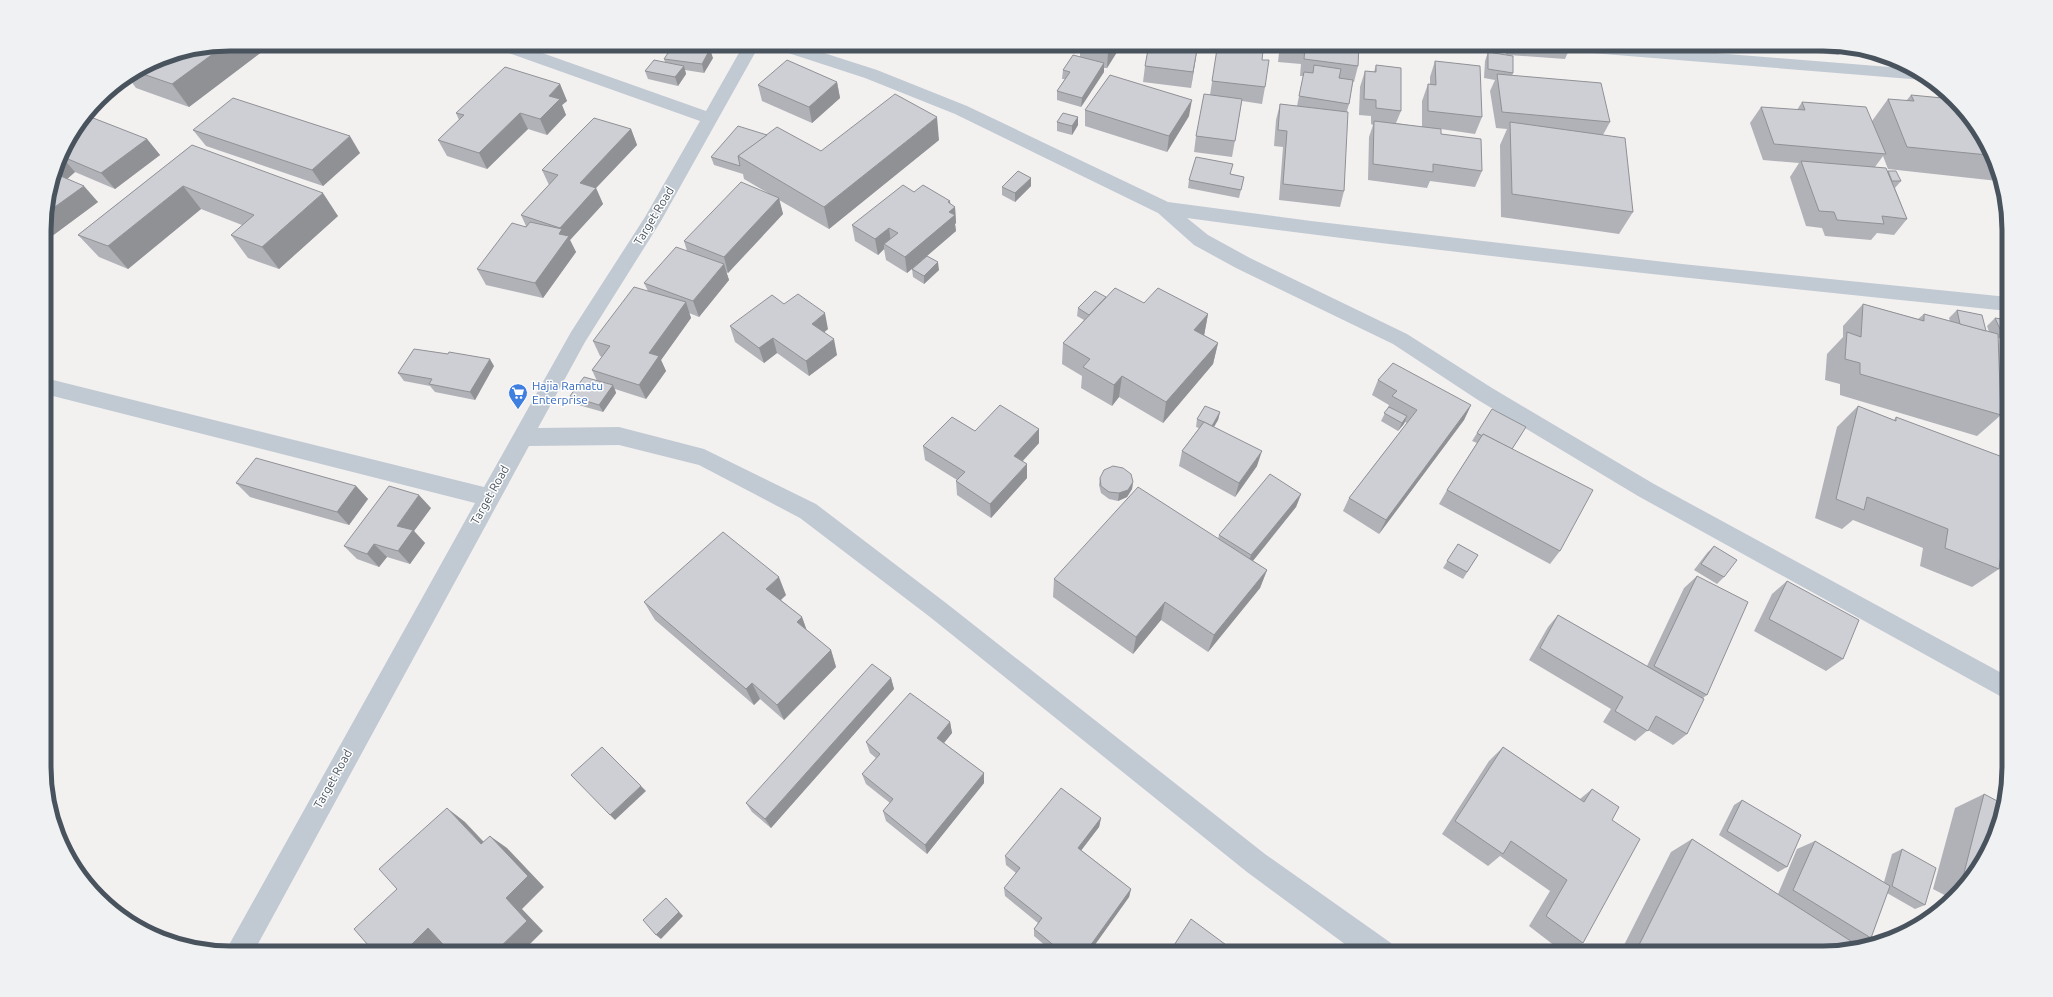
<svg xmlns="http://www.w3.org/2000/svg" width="2053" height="997" viewBox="0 0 2053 997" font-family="Ubuntu,sans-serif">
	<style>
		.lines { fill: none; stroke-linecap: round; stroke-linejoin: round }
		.street { fill: #c1cad2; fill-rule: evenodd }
		.wall { fill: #b0b2b7 }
		.shaded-wall { fill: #909195 }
		.building { fill: #cdcfd5; stroke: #909195 }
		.labels { text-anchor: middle; stroke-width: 3; stroke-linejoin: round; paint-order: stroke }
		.street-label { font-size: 12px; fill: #48535e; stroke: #fff }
		.shop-label { font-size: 12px; fill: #366cbe; stroke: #fff; text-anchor: start }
		.rim { fill: none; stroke: #48535e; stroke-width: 5 }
	</style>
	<rect width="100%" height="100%" fill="#f3f0f0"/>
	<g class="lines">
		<g class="street">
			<polygon points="493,44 517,44 706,111 744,44 760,44 661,221 585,342 538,428 619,427 704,449 816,504 946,603 1265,854 1391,943 1395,953 1357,953 1247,872 930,617 800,518 699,465 619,445 529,446 253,953 225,952 475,503 45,394 45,378 484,487 571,332 645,217 700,121 495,48"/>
			<path d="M771 44H796L877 70 967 106 1168 202 1311 221 1682 264 2008 297V311C1734 283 1460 255 1187 218L1208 235 1250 258 1407 334 1492 388 1654 484 2009 677V701L1638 496 1478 400 1393 344 1236 268 1194 245 1158 213 955 114 865 78 773 48Z"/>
			<polygon points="1534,44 1605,44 1914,69 1929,79 1923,80 1542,49 1536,48"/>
		</g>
	</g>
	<g class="wall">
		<polygon points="230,44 272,44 189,107 136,88 128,77 159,58"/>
		<polygon points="682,44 696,44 695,46"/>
		<polygon points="950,44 960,44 957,47"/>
		<polygon points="1060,44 1077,44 1074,48"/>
		<polygon points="1080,44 1122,44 1107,68 1104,68 1104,72 1081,107 1057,100 1057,91 1065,79 1062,79 1063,70 1080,57"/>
		<polygon points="1149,44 1198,44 1191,88 1143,82 1145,66"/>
		<polygon points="1280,44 1359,44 1358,66 1354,82 1353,82 1349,104 1347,111 1344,191 1340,207 1279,200 1283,147 1274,146 1276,120 1280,104 1297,106 1303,76 1300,76 1301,64 1278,62"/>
		<polygon points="1507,44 1567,44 1569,50 1565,59 1508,55 1513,73 1512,76 1610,122 1603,135 1633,212 1619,234 1501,217 1500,145 1507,129 1496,128 1490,91 1495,80 1484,78 1485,61 1488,52 1506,55 1505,48"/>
		<polygon points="1813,44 1823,44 1843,49 1839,55 1816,53"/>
		<polygon points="1217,49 1240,52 1241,49 1262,60 1265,87 1262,104 1242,101 1232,157 1194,152 1196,136 1210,95"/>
		<polygon points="713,58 704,73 685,70 686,74 678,86 648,79 645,71 665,62 664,59"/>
		<polygon points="1435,61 1482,117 1475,134 1441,129 1441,134 1482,171 1475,187 1430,181 1427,188 1368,180 1369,137 1373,125 1371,124 1371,116 1359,115 1360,87 1365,71 1374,72 1376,65 1401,111 1396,123 1422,127 1422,101 1428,84 1430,84 1430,77"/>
		<polygon points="837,82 840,98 812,123 762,101 758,85"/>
		<polygon points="560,84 567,101 562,105 566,115 547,135 528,129 487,169 447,156 438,140 459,120 456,113"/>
		<polygon points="1911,95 1978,126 1998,181 1888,169 1883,156 1875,167 1888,171 1901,181 1895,188 1907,219 1894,235 1877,233 1871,240 1825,236 1822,228 1806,226 1790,177 1799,163 1763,160 1750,123 1761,107 1797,110 1802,102 1872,121 1888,99 1906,101"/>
		<polygon points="1085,110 1189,116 1167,152 1085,126"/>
		<polygon points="1078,117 1078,125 1072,135 1057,131 1057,122"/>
		<polygon points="631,129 637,145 596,188 603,204 570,240 576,252 543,298 486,285 477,269 526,226 521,215 549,185 542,170"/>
		<polygon points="193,130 360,153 323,186 206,146"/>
		<polygon points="147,139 160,155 115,189 75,172 67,179 98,202 44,242 44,218 63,148"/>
		<polygon points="939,140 829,229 779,200 783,214 728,273 726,272 729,280 699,317 689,313 691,318 661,360 666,371 646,399 615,389 616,393 603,412 575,404 570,396 597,381 592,370 602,357 600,356 593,341 648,291 644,283 687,251 684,241 768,193 744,179 743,174 714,165 711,157 821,151"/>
		<polygon points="192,145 338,216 279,269 248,258 231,235 242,225 201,209 128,269 99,257 78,235"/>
		<polygon points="1231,174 1244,177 1239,198 1188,188 1189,180"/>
		<polygon points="1031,186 1015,202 1002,195 1002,187"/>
		<polygon points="914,192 950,201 950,204 955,207 956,223 955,224 956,231 927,256 939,270 924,284 913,277 912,269 907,273 886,260 884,249 878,255 855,241 852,225"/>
		<polygon points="2007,205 2007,223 2001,211"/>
		<polygon points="1106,297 1208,314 1204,335 1218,343 1213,364 1163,423 1119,397 1112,406 1081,388 1082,376 1062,364 1063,343 1084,320 1077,316 1078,308"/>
		<polygon points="784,304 828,329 824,332 837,355 809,376 777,353 764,363 735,342 730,326"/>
		<polygon points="1863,304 1918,319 1924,314 1950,321 1949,318 1957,310 1986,331 1989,332 1987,326 1995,318 2008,320 2008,339 1998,338 2001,415 1977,436 1840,395 1840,384 1825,380 1827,354 1843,337 1843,326"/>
		<polygon points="494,366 475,400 435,392 430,386 404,381 398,373"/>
		<polygon points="1378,380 1471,405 1464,420 1379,534 1343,511 1349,498 1407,423 1405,422 1398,431 1381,421 1389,405 1372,395"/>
		<polygon points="1858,406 1894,420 1896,417 1999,569 1972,587 1920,566 1923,548 1853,520 1842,529 1815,518 1837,427"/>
		<polygon points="1220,412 1218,420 1214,427 1257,466 1235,497 1179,466 1182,451 1199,428 1196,427 1197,419"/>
		<polygon points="1039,429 1039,443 1023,461 1027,478 991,518 957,495 956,481 957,480 925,460 923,446 975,431"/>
		<polygon points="1477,433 1522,434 1512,449 1560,551 1550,564 1439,504 1447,490 1477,443 1472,441"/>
		<polygon points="1100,478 1133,482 1132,489 1127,497 1118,501 1109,499 1101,493 1099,485"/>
		<polygon points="236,483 356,486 368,499 349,525 250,497"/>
		<polygon points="1301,494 1296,507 1253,561 1267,570 1260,588 1208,652 1161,620 1133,654 1053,597 1054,579 1218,539 1219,535"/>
		<polygon points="431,508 414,531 425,543 410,564 387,557 379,567 357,559 344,546"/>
		<polygon points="1458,544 1478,555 1463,579 1443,568"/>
		<polygon points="1714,546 1724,577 1717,584 1694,570 1707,553"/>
		<polygon points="1697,576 1707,695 1703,698 1687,734 1673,745 1648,730 1635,741 1603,722 1611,709 1529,660 1548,627 1558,615 1647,666 1684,588"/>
		<polygon points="1787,581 1843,659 1826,671 1754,631 1772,594"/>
		<polygon points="786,595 781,600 802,617 807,631 831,650 836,667 784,720 760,699 754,705 655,620 644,602"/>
		<polygon points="891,678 894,689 771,828 752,812 746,803"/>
		<polygon points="950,722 952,733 944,743 984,773 984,783 927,854 886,821 883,811 890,803 866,784 862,774 876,758 870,753 866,742"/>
		<polygon points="1503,747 1580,799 1592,789 1612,820 1583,943 1565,953 1564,953 1529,926 1550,891 1500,856 1488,866 1442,834 1489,761"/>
		<polygon points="1984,794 1990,849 1963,890 1952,899 1933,889 1955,808"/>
		<polygon points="1742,800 1787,867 1778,872 1719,835 1734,805"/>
		<polygon points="1101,818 1099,827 1081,850 1131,889 1129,897 1089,953 1054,953 1034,936 1034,929 1038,923 1005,896 1004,888 1016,873 1006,865 1005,856"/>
		<polygon points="1692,839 1778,894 1797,849 1815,841 1884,882 1892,854 1902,849 1925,905 1915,909 1887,893 1871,938 1855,944 1835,953 1620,953 1671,852"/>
	</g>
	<g class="shaded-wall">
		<polygon points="230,44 272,44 189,107 172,84 225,45"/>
		<polygon points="956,44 960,44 957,47"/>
		<polygon points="1074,44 1077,44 1074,48"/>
		<polygon points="1113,44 1122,44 1107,68 1108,52"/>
		<polygon points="1198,44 1191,88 1193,72"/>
		<polygon points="710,49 713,58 704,73 702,64"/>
		<polygon points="1104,63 1104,72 1081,107 1082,98"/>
		<polygon points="684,66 686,74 678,86 675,77"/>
		<polygon points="837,82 840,98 812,123 809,107"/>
		<polygon points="560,84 567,101 562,105 566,115 547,135 540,119 549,96"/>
		<polygon points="1192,100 1189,116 1167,152 1169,136"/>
		<polygon points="520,113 528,129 487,169 479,153"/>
		<polygon points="937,117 939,140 829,229 824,207"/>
		<polygon points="1078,117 1078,125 1072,135 1072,126"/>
		<polygon points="631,129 637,145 596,188 603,204 570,240 576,252 543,298 535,283 559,234 561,231 560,228 580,183"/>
		<polygon points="350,136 360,153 323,186 312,170"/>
		<polygon points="147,139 160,155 115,189 101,173"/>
		<polygon points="61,156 75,172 66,180 57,170"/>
		<polygon points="1031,178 1031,186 1015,202 1015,193"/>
		<polygon points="84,186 98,202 44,242 44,218 45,214"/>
		<polygon points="183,186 201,209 128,269 108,246"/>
		<polygon points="323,193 338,216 279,269 262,247"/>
		<polygon points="779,198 783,214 728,273 724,257"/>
		<polygon points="950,201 951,210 955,207 956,223 955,224 956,231 907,273 905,257"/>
		<polygon points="889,228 891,243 884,244 884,249 878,255 875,239"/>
		<polygon points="938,262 939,270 924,284 924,276"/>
		<polygon points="724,264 729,280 699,317 693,301"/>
		<polygon points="686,302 691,318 661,360 666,371 646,399 639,385 649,353"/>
		<polygon points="825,313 828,329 816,339 812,324"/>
		<polygon points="1208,314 1204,336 1194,330"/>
		<polygon points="773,338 777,353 764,363 759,348"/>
		<polygon points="834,339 837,355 809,376 806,361"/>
		<polygon points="1218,343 1213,364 1163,423 1166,402"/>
		<polygon points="490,359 494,366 475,400 470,392"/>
		<polygon points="1122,376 1119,397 1112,406 1114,385"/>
		<polygon points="613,385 616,393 603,412 599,405"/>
		<polygon points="1471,405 1464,420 1379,534 1386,520"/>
		<polygon points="1220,412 1218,420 1210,433 1212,426"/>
		<polygon points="1407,416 1404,424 1398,431 1402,423"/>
		<polygon points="1039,429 1039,443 1014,470 1014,456"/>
		<polygon points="1262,451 1257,466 1235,497 1239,483"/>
		<polygon points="1027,464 1027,478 991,518 990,504"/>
		<polygon points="1133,482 1132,489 1127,497 1118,501 1119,493"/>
		<polygon points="356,486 368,499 349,525 337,512"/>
		<polygon points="1301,494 1296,507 1247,568 1251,555"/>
		<polygon points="419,495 431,508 414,531 425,543 410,564 398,551 397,526"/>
		<polygon points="374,544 387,557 379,567 367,554"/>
		<polygon points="1267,570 1260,588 1208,652 1214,635"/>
		<polygon points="779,577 786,595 773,607 766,589"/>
		<polygon points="1165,602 1161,620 1133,654 1136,637"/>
		<polygon points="802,617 808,634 797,622"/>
		<polygon points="831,650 836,667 784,720 777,705"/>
		<polygon points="891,678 894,689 771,828 765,819"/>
		<polygon points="752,683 760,699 754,705 746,689"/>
		<polygon points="950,722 952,733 939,749 937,738"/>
		<polygon points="984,773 984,783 927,854 925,845"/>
		<polygon points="641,786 646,791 615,820 610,815"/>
		<polygon points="447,808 465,822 498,857 481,844"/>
		<polygon points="1101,818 1099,827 1077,856 1078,848"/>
		<polygon points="490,836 507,848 544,887 522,909 543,931 521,953 494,953 506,898"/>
		<polygon points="1131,889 1129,897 1089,953 1085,953"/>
		<polygon points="666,898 683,916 661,939 656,935"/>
		<polygon points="428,928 448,938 433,953 403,953"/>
	</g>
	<g class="building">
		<polygon points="674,44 710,49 702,64 664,59"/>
		<polygon points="1080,44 1113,44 1108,52"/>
		<polygon points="1149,44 1198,44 1193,72 1145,66"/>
		<polygon points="1281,44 1359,44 1358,66 1304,59 1305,48 1281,45"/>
		<polygon points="1509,44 1567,44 1569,50 1510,46"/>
		<polygon points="225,45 172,84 137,72 159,58"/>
		<polygon points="1217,49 1240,52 1241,49 1263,51 1262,60 1269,60 1265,87 1212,81"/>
		<polygon points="1488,52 1513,56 1513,73 1488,69"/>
		<polygon points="1073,55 1104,63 1082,98 1057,91 1070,72 1063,70"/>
		<polygon points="654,60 684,66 675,77 645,71"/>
		<polygon points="787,60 837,82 809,107 758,85"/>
		<polygon points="1435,61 1480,66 1482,117 1428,111 1428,84 1436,85"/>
		<polygon points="1314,65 1341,69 1339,78 1353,80 1349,104 1299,96 1304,72 1313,73"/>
		<polygon points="1376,65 1401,68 1401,111 1376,108 1376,100 1364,99 1365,71 1376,72"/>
		<polygon points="505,67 560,84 549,96 560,99 540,119 520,113 479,153 438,140 464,115 456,113"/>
		<polygon points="1497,74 1601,83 1610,122 1502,112"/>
		<polygon points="1110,75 1192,100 1169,136 1085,110"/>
		<polygon points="895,94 937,117 824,207 738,156 777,127 821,151"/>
		<polygon points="1204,94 1242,99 1235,141 1196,136"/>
		<polygon points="1911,95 1953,99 1978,126 1988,155 1907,147 1888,99 1914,101"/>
		<polygon points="233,98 350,136 312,170 193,130"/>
		<polygon points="1802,102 1866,107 1886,154 1774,144 1761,107 1805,110"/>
		<polygon points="1280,104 1348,112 1344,191 1283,184 1287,131 1278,130"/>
		<polygon points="1063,113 1078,117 1072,126 1057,122"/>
		<polygon points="88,116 147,139 101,173 61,156 63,148"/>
		<polygon points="594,118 631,129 580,183 596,188 560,228 521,215 558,175 542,170"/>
		<polygon points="1374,121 1441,129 1441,134 1481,139 1482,171 1433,164 1433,172 1373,164"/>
		<polygon points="1510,122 1625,138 1633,212 1512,194"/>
		<polygon points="738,126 767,135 738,156 740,166 711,157"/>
		<polygon points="192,145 323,193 262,247 231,235 254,215 183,186 108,246 78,235"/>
		<polygon points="1196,157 1233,164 1230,174 1244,177 1241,190 1189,180"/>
		<polygon points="1801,161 1886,168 1907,219 1882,216 1884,224 1837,220 1834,212 1819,211"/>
		<polygon points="1018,171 1031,178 1015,193 1002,187"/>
		<polygon points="1888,171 1896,171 1901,181 1892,181"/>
		<polygon points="56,174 84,186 45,214"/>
		<polygon points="741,182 779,198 724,257 684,241"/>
		<polygon points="903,185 914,192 923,185 950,201 948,202 955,207 949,212 955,215 905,257 884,244 898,233 889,228 875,239 852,225"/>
		<polygon points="530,222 562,229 559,234 569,236 535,283 477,269 512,223 526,227"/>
		<polygon points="676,247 724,264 693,301 644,283"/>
		<polygon points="927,256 938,262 924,276 912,269"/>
		<polygon points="634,287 686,302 649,353 659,356 639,385 592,370 610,346 593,341"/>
		<polygon points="1115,288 1144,303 1158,288 1208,314 1194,330 1218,343 1166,402 1122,376 1114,385 1083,367 1090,359 1063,343"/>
		<polygon points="1095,291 1106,297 1089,315 1078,308"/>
		<polygon points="798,294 825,313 812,324 834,339 806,361 773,338 759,348 730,326 772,295 784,304"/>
		<polygon points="1863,304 1924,321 1924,314 1998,334 2001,415 1860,374 1860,363 1845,359 1847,332 1861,337"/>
		<polygon points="1957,310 1982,315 1986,331 1960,324"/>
		<polygon points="1995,318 2008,320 2008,330 2000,329"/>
		<polygon points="414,349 448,354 449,352 490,359 470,392 429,384 432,379 398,373"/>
		<polygon points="1393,363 1471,405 1386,520 1349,498 1417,410 1392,396 1397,391 1378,380"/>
		<polygon points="584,377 613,385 599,405 570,396"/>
		<polygon points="1000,405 1039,429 1014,456 1027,464 990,504 956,481 965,472 923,446 952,417 975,431"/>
		<polygon points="1205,406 1220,412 1212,426 1204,422 1197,419"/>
		<polygon points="1858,406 1896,421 1896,417 2008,459 2008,504 1999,569 1945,548 1948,529 1867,497 1864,510 1836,499"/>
		<polygon points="1389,407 1407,416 1402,423 1384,413"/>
		<polygon points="1492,409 1526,427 1512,449 1483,434 1482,436 1477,433"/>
		<polygon points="1204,422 1262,451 1239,483 1182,451"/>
		<polygon points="1483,434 1593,490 1560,551 1447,490"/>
		<polygon points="256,458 356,486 337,512 236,483"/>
		<polygon points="1113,466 1123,468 1131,474 1133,482 1128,490 1119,493 1109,492 1101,486 1100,478 1104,470"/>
		<polygon points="1270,474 1301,494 1251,555 1219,535"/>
		<polygon points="389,486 419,495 397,526 413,530 398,551 374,544 367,554 344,546"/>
		<polygon points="1138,487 1267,570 1214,635 1165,602 1136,637 1054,579"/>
		<polygon points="723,532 779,577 766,589 802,617 797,622 831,650 777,705 752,683 746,689 644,602"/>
		<polygon points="1458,544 1478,555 1467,572 1447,561"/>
		<polygon points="1714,546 1737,560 1724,577 1701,564"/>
		<polygon points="1697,576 1748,602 1707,695 1654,666"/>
		<polygon points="1787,581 1859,620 1843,659 1769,619"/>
		<polygon points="1558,615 1704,699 1687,734 1656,716 1648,731 1615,711 1623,697 1540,648"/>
		<polygon points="872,664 891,678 765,819 746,803"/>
		<polygon points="910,693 950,722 937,738 984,773 925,845 883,811 893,799 862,774 880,754 866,742"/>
		<polygon points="602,747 641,786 610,815 571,775"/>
		<polygon points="1503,747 1584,802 1592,789 1619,807 1612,820 1640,839 1583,943 1546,916 1567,880 1511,841 1503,854 1455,821"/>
		<polygon points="1061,788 1101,818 1078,848 1131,889 1085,953 1063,953 1034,929 1042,918 1004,888 1020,868 1005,856"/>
		<polygon points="1984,794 2001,803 1990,849 1969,881 1963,877"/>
		<polygon points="1742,800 1801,835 1787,867 1727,831"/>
		<polygon points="447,808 481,844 490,836 528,876 506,898 527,921 494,953 451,953 428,928 403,953 375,953 354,929 397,889 379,869"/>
		<polygon points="1692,839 1857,945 1856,949 1835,953 1643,953 1637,949"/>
		<polygon points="1815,841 1890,886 1871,938 1793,890"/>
		<polygon points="1902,849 1936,868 1925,905 1892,886"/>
		<polygon points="666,898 679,912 656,935 643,920"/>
		<polygon points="1191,919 1237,953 1169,953"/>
	</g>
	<defs>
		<symbol id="supermarket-pin" viewBox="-11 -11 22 30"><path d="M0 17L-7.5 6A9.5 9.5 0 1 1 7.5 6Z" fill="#3f7fe0" stroke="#fff"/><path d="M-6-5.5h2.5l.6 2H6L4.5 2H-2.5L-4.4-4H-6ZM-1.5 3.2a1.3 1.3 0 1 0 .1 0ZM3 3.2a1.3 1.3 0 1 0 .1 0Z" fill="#fff"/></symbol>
	</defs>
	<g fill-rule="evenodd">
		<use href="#supermarket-pin" x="507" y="382" width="22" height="30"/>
	</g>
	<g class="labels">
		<g class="street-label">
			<text transform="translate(654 216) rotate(-59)" y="4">Target Road</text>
			<text transform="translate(490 495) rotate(-61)" y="4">Target Road</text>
			<text transform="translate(333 779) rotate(-61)" y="4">Target Road</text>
		</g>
		<g class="shop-label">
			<text x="532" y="390">Hajia Ramatu<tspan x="532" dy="14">Enterprise</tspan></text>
		</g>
	</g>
	<path d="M0 0H2053V997H0ZM230 51H1823A179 179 0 0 1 2002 230V767A179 179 0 0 1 1823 946H230A179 179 0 0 1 51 767V230A179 179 0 0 1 230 51Z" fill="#f0f1f2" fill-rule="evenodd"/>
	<path class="rim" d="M230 51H1823A179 179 0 0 1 2002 230V767A179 179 0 0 1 1823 946H230A179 179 0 0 1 51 767V230A179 179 0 0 1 230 51Z"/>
</svg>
